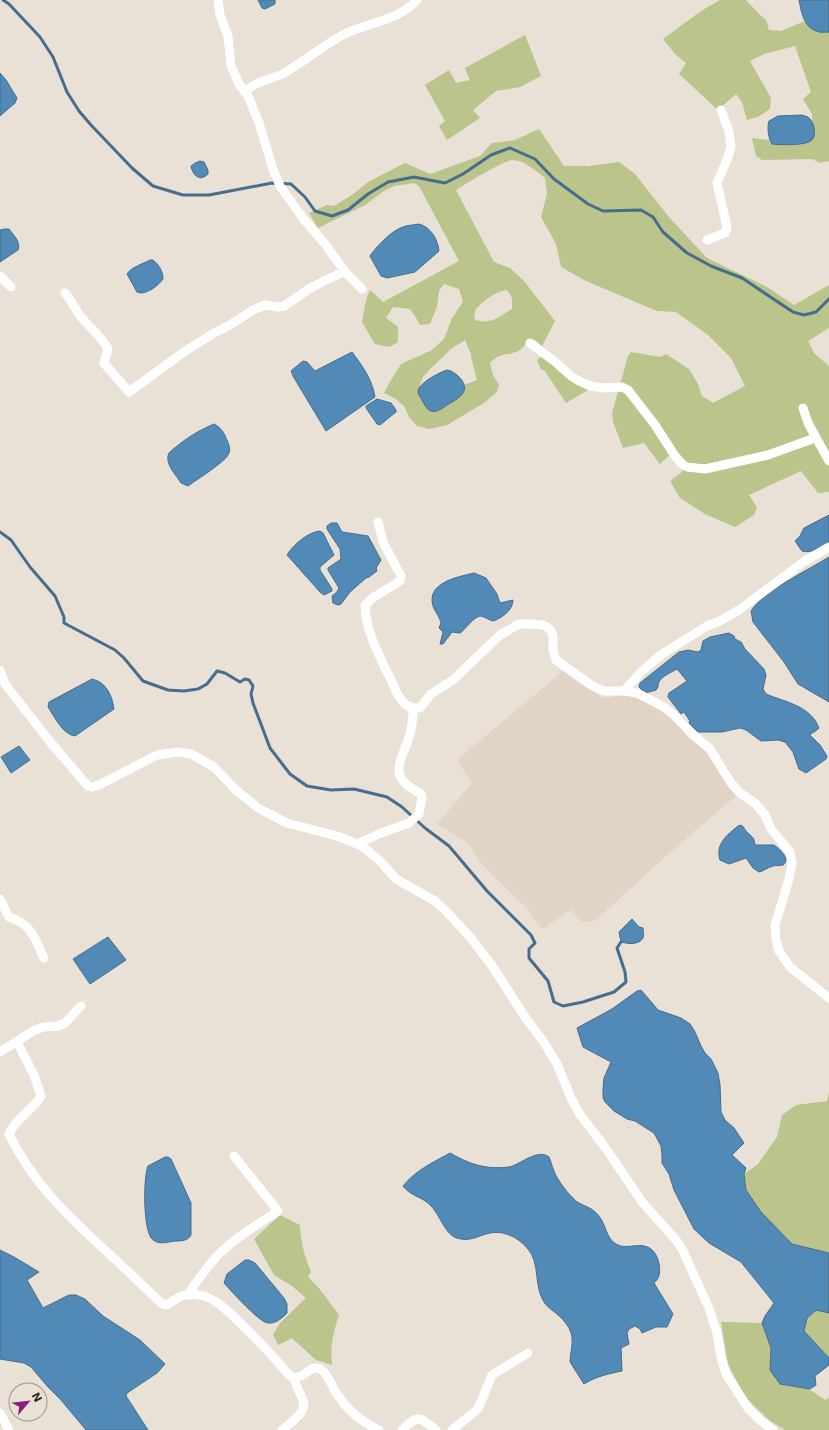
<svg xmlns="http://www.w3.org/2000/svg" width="829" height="1430" viewBox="0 0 829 1430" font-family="'DejaVu Sans',sans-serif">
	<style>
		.built { fill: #e1d4c4 }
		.green { fill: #bac48b; fill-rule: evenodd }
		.water { fill: #528ab7; stroke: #476d8c }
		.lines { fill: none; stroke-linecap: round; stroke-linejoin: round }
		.stream { stroke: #476d8c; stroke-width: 3 }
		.minor { stroke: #fff; stroke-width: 9 }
	</style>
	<rect width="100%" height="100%" fill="#e9e0d6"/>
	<polygon class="built" points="563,671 602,698 633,694 664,711 705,751 717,764 737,795 665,857 595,921 582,922 571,910 542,929 525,906 495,878 477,858 469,844 437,824 472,783 457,760"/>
	<g class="green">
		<path d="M720 0H746L758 13 766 20 769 30 781 31 805 21C814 31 815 32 829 32V161L820 163 812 159 762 160 756 156 752 138 769 140 772 144C783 146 801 146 812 140L814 128 812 121V114L803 99 811 92 795 46 764 54 750 61 771 98 770 109 758 117 747 120 742 102 736 94 718 110 679 74 686 63 676 55 663 39 701 11Z"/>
		<polygon points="525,35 541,76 520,87 496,91 473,110 480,118 447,140 439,126 445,121 425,85 449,70 456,83 470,80 465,68"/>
		<path d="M539 129 564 166H588L619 162 635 174 668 216 707 258 767 287 794 305 829 285V328L808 341 814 353 829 366V492L818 493 801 471 749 495 757 507 754 515 735 527 705 514 680 498 670 481 682 472 687 462 675 450 660 464 644 443 623 448 613 422 612 413 628 356 631 352 660 357 666 354 689 369 698 384 702 396 713 403 745 386 731 358 708 335 676 312 657 311 586 281 561 267 556 244 541 217 547 194 545 178C536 171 524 160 512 160 503 161 465 184 456 190L494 262 510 268 524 281 555 321 542 346 535 340C522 342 525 349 516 352 503 357 503 351 490 363L493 375 499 385 497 392 484 403 447 425 429 429 417 426 409 417 404 406 396 399 384 393 390 382 401 364 432 350 444 339 452 318 463 302 459 289 444 284 439 291 437 307 430 324 420 325 415 316 410 309 393 307 386 318 398 327V342L390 347 375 344 362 322 366 300 370 290 383 302 459 261 419 186 414 183 394 186 384 191 365 205 318 228 309 213 327 205 334 206 352 195 368 182 405 163 430 174 480 156 492 143 515 140ZM507 290 512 298V309C499 317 488 326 474 319 474 316 475 312 476 309 483 301 496 291 507 290ZM465 340 471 354V357L477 380 464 385 465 388 418 390 423 377 428 371 451 349Z"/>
		<polygon points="543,356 588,390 566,403 545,371 541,369 537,360"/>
		<polygon points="829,1092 829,1253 792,1244 761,1212 746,1190 744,1174 758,1164 777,1137 782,1115 796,1105 827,1101"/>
		<path d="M280 1215 300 1225C301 1244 304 1254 311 1272L308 1277 318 1287 339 1315C333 1333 330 1346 332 1365L316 1360 292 1338 278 1345 273 1335 280 1323 306 1298 292 1286 274 1275 254 1239Z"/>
		<polygon points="816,1310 829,1313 829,1358 804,1332 807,1317"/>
		<polygon points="721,1322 762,1323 771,1348 770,1370 780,1384 809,1389 825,1400 829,1398 829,1430 785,1430 770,1421 745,1397 728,1364"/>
	</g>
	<g class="water">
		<polygon points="258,0 275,0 275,4 265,9 262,8"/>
		<path d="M799 0H829V32C825 32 820 33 816 31 804 27 801 11 799 0Z"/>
		<polygon points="0,73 6,80 17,98 15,103 0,116"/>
		<path d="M802 115C804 116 806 116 808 117 814 121 817 135 812 140 806 146 779 145 772 144 768 138 767 127 769 121L778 116Z"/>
		<path d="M200 161 204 162 208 170V174C200 182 193 176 191 166L195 163Z"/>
		<path d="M419 224C431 227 438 240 439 251L415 272 387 278 381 276 370 256C376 247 392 230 403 227 408 225 414 225 419 224Z"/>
		<path d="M5 229H9C14 236 21 242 18 250L0 262V230Z"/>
		<path d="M150 260H153C159 265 163 271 163 279 158 286 145 296 137 292L127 274C131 267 143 264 150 260Z"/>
		<path d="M352 352C363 367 372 379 375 397L326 431 293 376 291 371 303 361 307 362 315 371Z"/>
		<path d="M447 370C453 371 456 374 460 378 472 391 458 399 447 405 443 408 436 413 431 411 427 410 425 405 423 402 422 399 418 395 418 391 419 383 440 372 447 370Z"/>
		<polygon points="377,399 391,403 396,410 396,412 380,425 377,424 366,408 366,406"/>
		<path d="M214 424C220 427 224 432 226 438 228 442 231 449 229 453 227 461 196 480 188 486L181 483C176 475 164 463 169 453 182 441 197 431 214 424Z"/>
		<path d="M829 515V542C821 547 812 554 802 551L795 541 800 536 804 528Z"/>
		<polygon points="331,523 337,523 342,532 368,536 381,560 376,568 377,571 369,577 366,578 350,592 341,604 338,605 333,603 332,596 337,592 339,588 328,570 328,568 341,559 340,549 327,529 327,526"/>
		<path d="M320 531 323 533 334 555 320 567V570L332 589V591L324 595 320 592 287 555C293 545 308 532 320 531Z"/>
		<path d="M829 557V702L798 684 784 662 753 622 751 611C762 592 810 569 829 557Z"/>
		<path d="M474 573 486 578 497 594 500 603 513 600C513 610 502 618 493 621 489 620 485 617 481 616 474 616 465 630 460 633L452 632 443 644H440L443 632 439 628 441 623C440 617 435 612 433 606 426 583 457 577 474 573Z"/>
		<path d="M729 633 734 636 735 639 741 642 745 649 764 669 766 675 763 689 766 694C785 702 811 706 819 728 816 732 812 732 810 735L820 745 827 756 826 759 806 773 799 769 793 752 785 742 778 740 761 741 746 730 740 728 722 732H698L689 723 690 721 684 712 681 714 668 697 669 693 687 681 677 669C670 673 657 678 658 687L656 690 645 693 639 687 640 683 679 652 688 650 698 652 701 650 703 641 710 637Z"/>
		<path d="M92 679C106 682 112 695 114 709L75 736C62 734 55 717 48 707L49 702Z"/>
		<polygon points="19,746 30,760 11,773 1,757"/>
		<path d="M741 825C745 827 744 830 748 833 753 838 754 837 755 845H774C778 848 792 859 783 865 780 866 776 865 773 866 768 867 764 871 759 872L753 868 746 858 729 864 720 860C715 844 727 835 738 826Z"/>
		<path d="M632 919 639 927 643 928C643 931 644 935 643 938 639 945 628 944 621 942L619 932Z"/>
		<polygon points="108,937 126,960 90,984 73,959"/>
		<polygon points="641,990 658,1010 681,1018 690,1024 695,1032 701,1046 705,1053 711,1059 718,1073 720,1085 721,1112 725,1120 734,1128 744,1143 732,1155 746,1168 744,1174 746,1190 761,1212 792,1244 829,1253 829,1313 816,1310 807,1318 804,1331 829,1358 829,1365 815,1376 816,1385 810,1389 780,1384 770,1370 771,1348 762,1323 765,1316 774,1303 741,1262 709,1243 694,1229 674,1190 669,1174 662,1163 662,1155 661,1146 654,1133 635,1121 627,1119 614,1111 605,1102 603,1098 603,1089 604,1078 611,1062 583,1047 577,1028 612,1009 637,991"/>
		<path d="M450 1153C469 1164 486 1170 509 1167 520 1165 537 1148 549 1157 551 1161 552 1167 554 1171 557 1180 569 1195 576 1201 584 1207 591 1206 599 1216 606 1225 606 1238 616 1244 627 1251 641 1240 652 1250 658 1255 661 1267 659 1275 659 1278 656 1281 654 1283L673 1314 667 1327H656L642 1333 640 1329 635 1326 629 1329 627 1333 629 1344 621 1348 622 1371C608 1374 597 1376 584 1384L570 1362C570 1354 573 1345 572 1338 572 1330 564 1320 558 1315 553 1310 546 1307 543 1300 534 1285 540 1263 528 1249 519 1238 504 1230 490 1233 480 1235 472 1241 461 1239 446 1238 441 1217 432 1207 423 1196 411 1197 403 1186 416 1170 432 1163 450 1153Z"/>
		<path d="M165 1157H168L171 1159 191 1203V1235C188 1241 181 1241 175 1241 167 1242 160 1245 153 1240 143 1233 143 1178 148 1166Z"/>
		<polygon points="0,1250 14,1257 39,1272 27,1280 43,1308 69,1295 76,1295 85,1299 103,1316 140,1340 165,1364 157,1373 127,1393 126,1396 148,1430 86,1430 61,1400 48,1387 31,1367 24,1363 0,1359"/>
		<path d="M245 1260H249L255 1263 284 1298 287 1304V1313C282 1318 276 1324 268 1323 260 1323 231 1291 224 1283L227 1274Z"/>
	</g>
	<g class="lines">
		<g class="stream">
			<polyline points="3,0 9,4 40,37 53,57 67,92 79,111 91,125 132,168 153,186 183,195 209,195 272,183 291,184 305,197 315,211 332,216 348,210 368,194 388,182 414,177 445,183 463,174 491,155 510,148 535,159 554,179 588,204 603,211 641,210 653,217 663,232 687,253 711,266 742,278 793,312 804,315 816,312 829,299"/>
			<polyline points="0,532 11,540 30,567 55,596 64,617 64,623 115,650 124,658 143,681 168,690 184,691 198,689 207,684 217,671 225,673 240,682 245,679 249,680 253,686 251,694 253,703 270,748 290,774 307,786 331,790 354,789 387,797 402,807 425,828 449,846 487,891 531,935 535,943 529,949 529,958 548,981 554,1002 563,1006 583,1002 614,992 626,982 625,972 617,948 621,942"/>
		</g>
		<g class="minor">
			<polyline points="218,0 220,15 228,36 231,66 239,84 248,96 259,123 273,169 280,186 302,217 325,244 346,273 362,289"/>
			<path d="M245 92C258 78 279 80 292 68 310 57 328 42 347 33 371 22 399 20 417 0"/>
			<polyline points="707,240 725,233 727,227 717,183 728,157 731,147 729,131 721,110"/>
			<polyline points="0,276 11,287"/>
			<path d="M65 293C71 300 74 307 79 314 88 327 101 335 108 349L104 363 129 392 184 352 214 333 230 325 253 310 265 305 278 307 284 306 312 287 345 271"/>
			<polyline points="530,343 554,361 571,376 579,381 590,386 604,388 622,387 628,390 655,425 675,456 682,464 687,467 705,469 768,455 815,438"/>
			<polyline points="803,408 808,423 829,461"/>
			<path d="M378 522 383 542 401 576 400 581 371 599 365 606C366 637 386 667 398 695 404 704 408 709 420 708L431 694 453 680 500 635 519 624H529L543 625 547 627 551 631 553 636V650L556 660 591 685 604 691H624L637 693 664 707 675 716 692 734 710 749 731 783 740 793 755 803 765 815 771 829 790 852 792 863 789 879 775 925 776 940 779 951 790 967 829 998"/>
			<polyline points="0,670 5,684 51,743 88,786 93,787 99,785 157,755 178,752 191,754 214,767 236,790 258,808 287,823 337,836 362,846 381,862 396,879 435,901 446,911 470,937 493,967 525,1017 543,1041 557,1064 571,1098 579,1113 607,1150 642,1202 676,1240 682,1249 709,1308 717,1333 721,1357 726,1374 748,1408 760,1420 773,1430"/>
			<polyline points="624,691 640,673 662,654 707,626 720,621 739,610 805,561 829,547"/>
			<path d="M357 844 381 833 409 823 419 814 422 798 421 794C387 776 400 765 409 737 412 728 413 718 413 709"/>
			<path d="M0 899 9 917C33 925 34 938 44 958"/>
			<path d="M17 1042 34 1075 41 1096C33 1110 16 1118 9 1134 33 1184 68 1216 108 1253 126 1269 143 1286 161 1303L166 1305C174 1302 178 1295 187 1295 194 1294 203 1295 209 1298 220 1303 229 1312 238 1321 256 1338 273 1356 289 1375L294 1378C297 1377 300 1376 303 1375 307 1373 310 1368 316 1368 324 1367 332 1385 335 1391 347 1410 360 1421 379 1430"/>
			<polyline points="0,1052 33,1031 43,1027 58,1026 65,1023 81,1006"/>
			<path d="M188 1294C197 1281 207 1267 218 1255 235 1238 258 1224 278 1211L234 1156"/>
			<polyline points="0,1413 9,1430"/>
			<path d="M282 1430C291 1422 309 1412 302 1398 299 1391 296 1386 294 1378"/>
			<path d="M402 1430C419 1414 418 1416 436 1430"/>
			<polyline points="452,1430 478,1409 492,1375 528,1353"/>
		</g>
	</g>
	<g transform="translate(28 1402) rotate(62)"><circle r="19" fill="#e9e0d6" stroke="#9e9790"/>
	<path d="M0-3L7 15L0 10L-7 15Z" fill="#8c1c7f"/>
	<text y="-6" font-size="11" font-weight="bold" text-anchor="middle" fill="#2d2926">N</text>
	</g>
</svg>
